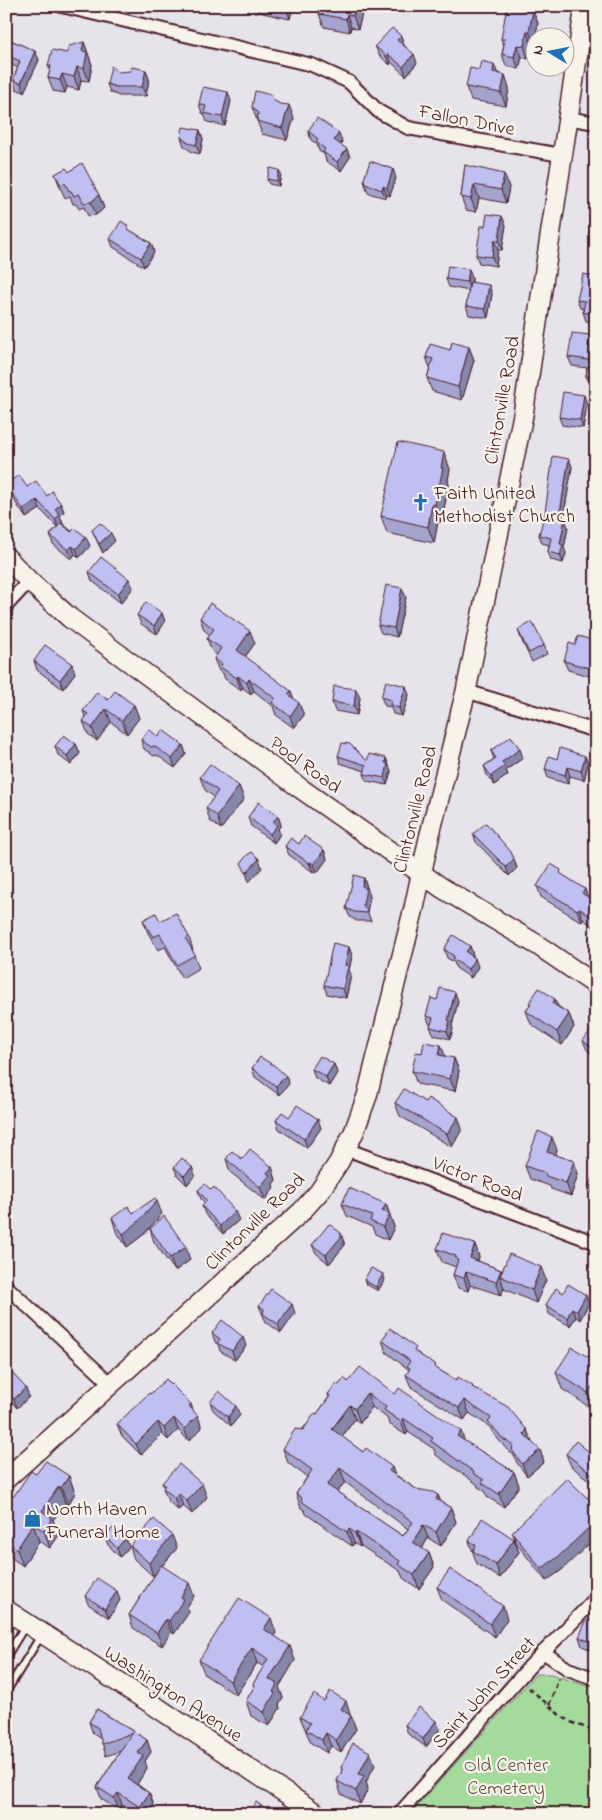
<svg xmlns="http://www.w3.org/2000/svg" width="602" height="1820" viewBox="0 0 602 1820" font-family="'Indie Flower',sans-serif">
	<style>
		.green { fill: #a5da9d; stroke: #787c64 }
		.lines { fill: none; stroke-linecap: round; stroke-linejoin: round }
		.lane-casing { stroke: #4a1f2b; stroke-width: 10 }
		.street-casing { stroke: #4a1f2b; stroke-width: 16 }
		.secondary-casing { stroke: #4a1f2b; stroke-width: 22 }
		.path { stroke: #4a1f2b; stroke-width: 2.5; stroke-dasharray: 5 4; stroke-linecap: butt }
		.lane { stroke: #f7f3e8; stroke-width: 6 }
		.street { stroke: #f7f3e8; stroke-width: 12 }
		.secondary { stroke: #f7f3e8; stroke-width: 19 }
		.wall { fill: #a4a4cf; stroke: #4a1f2b; fill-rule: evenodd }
		.shaded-wall { fill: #8686a9; stroke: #4a1f2b }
		.building { fill: #bfbff1; stroke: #4a1f2b; fill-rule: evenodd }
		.labels { text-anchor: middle; stroke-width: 4.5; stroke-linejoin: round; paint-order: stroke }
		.street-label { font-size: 20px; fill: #4a1f2b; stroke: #f7f3e8 }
		.poi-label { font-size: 20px; fill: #4a1f2b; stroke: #f7f3e8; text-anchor: start }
		.park-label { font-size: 20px; fill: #614e48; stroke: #f7f3e8 }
	</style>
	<rect width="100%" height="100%" fill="#e6e3eb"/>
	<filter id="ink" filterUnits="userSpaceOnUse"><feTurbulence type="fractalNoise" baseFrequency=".02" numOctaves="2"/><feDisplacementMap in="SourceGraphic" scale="10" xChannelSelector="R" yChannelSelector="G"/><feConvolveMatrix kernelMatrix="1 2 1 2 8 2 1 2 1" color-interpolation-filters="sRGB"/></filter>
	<g filter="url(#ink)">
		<polygon class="green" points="536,1674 551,1674 596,1689 596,1814 410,1814"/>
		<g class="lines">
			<defs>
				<g id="lane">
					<polyline points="6,1657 25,1626"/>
					<polyline points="6,1692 42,1634"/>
				</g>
				<g id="street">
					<polyline points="62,6 312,65 349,82 378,111 408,128 561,155"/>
					<polyline points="567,118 596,123"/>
					<polyline points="6,606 29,581"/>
					<polyline points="466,691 596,731"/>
					<polyline points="346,1149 596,1243"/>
					<polyline points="6,1286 111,1384"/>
					<polyline points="543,1652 568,1669 596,1679"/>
					<polyline points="399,1814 531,1665 596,1598"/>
				</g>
				<g id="secondary">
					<polyline points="6,557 29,581 70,618 300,788 442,888 536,944 596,985"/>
					<polyline points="6,1479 301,1212 319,1192 339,1162 354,1132 367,1096 414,908 429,838 466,691 523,415 585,6"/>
					<polyline points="6,1610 155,1706 317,1814"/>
				</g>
			</defs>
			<use href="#lane" class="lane-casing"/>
			<use href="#street" class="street-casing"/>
			<use href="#secondary" class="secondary-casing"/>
			<g class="path">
				<polyline points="529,1688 561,1716 571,1722 596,1732"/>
				<polyline points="549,1705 559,1678"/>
			</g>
			<use href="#lane" class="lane"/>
			<use href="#street" class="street"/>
			<use href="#secondary" class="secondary"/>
		</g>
		<g class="wall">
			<polygon points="256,6 293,6 290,19 258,12"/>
			<polygon points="523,9 538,23 534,44 531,43 528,59 522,57 519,69 506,66 502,54 504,46 501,39"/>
			<polygon points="319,14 362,14 358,29 351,27 350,32 324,27"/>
			<polygon points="401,36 404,45 417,63 406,76 391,62 390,65 379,55 375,46"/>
			<polygon points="6,38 35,51 39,60 24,92 16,89 13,80 18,68 6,62"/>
			<polygon points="84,42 92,65 89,81 81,80 79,90 67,87 65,93 53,91 48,78 50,70 48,66"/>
			<polygon points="146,70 149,79 146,96 119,96 110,92 107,84"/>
			<polygon points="498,73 505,75 509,88 506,106 471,100 466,87"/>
			<polygon points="231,101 225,126 207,122 204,114 202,113 199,104"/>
			<polygon points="274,101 294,118 287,140 262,134 252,107"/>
			<polygon points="200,130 203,139 200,154 192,152 184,146 181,137"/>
			<polygon points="308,131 339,133 342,142 341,144 350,157 341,171 326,161 324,154 319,151 317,144 311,140"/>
			<polygon points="465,165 509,187 506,203 479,198 476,212 466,210 461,197"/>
			<polygon points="69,172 99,195 104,208 96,215 88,216 84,207 79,209 76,204 73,204 70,196 65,198 60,187 55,174"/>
			<polygon points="281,174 279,186 269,184 267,179"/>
			<polygon points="396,178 390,196 387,195 386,198 368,193 365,184"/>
			<polygon points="596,202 596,242 592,242 589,233"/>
			<polygon points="506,225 502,250 498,250 496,266 479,263 476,255 485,226"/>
			<polygon points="128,229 151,243 154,252 144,267 113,247 110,239"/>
			<polygon points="596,277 596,323 586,321 583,312 583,309 580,308 577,300"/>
			<polygon points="472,278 472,282 492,294 488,318 469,315 466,306 469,291 449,287 446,279"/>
			<polygon points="590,335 593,344 592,351 594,356 592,366 596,367 596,385 589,384 586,376 587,368 572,366 568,357"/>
			<polygon points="469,347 474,360 462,400 432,391 427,378 430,368 426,357 450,350"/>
			<polygon points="587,404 583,428 562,425 559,417"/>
			<polygon points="569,459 572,467 563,519 568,527 564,548 566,553 563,563 551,560 548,552 549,545 542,543 539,535"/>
			<polygon points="450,469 448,480 449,485 441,522 438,521 434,543 387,533 381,516"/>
			<polygon points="6,484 27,487 61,504 64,512 60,516 63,524 90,546 79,558 75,554 71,559 53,544 50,535 57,527 40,509 26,518 9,493"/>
			<polygon points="92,530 115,541 103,553 96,539"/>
			<polygon points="89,572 129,579 133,588 121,603 92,581"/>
			<polygon points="406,597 397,637 381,633 378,625"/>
			<polygon points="162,613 165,622 157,634 141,624 137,615"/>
			<polygon points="200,618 255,643 245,657 294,699 304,715 294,728 276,715 273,706 254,691 251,694 243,688 241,690 225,679 223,673 219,671 214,659 217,655 212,651 207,639 210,635 204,630"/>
			<polygon points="518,630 544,645 547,654 532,662 521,639"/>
			<polygon points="595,649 595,651 596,652 596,678 568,670 564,661"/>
			<polygon points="34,661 75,673 63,689 37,670"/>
			<polygon points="409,695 402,716 393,714 391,707 385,706 381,697"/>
			<polygon points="360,698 357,715 335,711 332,702"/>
			<polygon points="108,700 134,705 139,718 127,734 111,722 97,741 88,734 83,721 86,718 83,711"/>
			<polygon points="158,737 183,745 186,754 175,768 157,755 154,756 144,749 141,740"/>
			<polygon points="76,744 80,753 71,765 58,755 55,746"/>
			<polygon points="491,751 523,758 506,770 508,775 494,785 487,775 484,766 494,759"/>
			<polygon points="338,756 367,761 386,758 391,771 387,785 367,781 364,774 365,771 340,763"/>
			<polygon points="585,756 588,764 584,780 570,776 568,784 548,778 545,769 557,759"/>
			<polygon points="200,777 239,786 244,799 221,829 210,821 206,808 214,797 205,790"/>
			<polygon points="278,816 281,825 278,829 280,834 274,843 251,826 248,817"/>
			<polygon points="473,834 514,859 517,868 509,876 476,842"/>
			<polygon points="299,844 324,850 327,859 317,873 314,871 313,872 289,855 285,846"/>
			<polygon points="563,875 588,898 596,903 596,929 583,919 582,922 541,897 537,886"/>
			<polygon points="364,878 370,897 367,911 371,921 357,921 350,917 346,908"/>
			<polygon points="143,920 160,921 189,937 193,950 192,950 199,968 182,978 165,947 158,950 148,933"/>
			<polygon points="470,946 473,955 473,956 478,967 471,978 456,968 454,962 447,958 444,949"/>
			<polygon points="349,947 352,956 349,970 351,975 346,998 327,994 324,985"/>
			<polygon points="437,1000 458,1001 452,1026 453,1029 450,1039 434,1035 430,1027 431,1025 430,1025 426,1016"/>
			<polygon points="529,1003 558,1006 569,1014 574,1027 562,1045 531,1024 526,1011 530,1005"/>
			<polygon points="596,1031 596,1059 594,1055 587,1050 583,1041"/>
			<polygon points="454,1058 459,1071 455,1091 417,1084 412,1071"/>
			<polygon points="334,1064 337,1073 329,1086 315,1078 312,1069"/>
			<polygon points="252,1068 286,1076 289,1084 279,1095 255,1077"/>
			<polygon points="425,1102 462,1129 452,1147 400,1116 395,1103"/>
			<polygon points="289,1117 321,1128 307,1148 279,1129 276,1120"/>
			<polygon points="557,1150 555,1155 574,1161 578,1174 571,1196 551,1189 550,1186 530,1179 525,1166"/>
			<polygon points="226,1159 242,1159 272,1167 276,1180 273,1184 274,1188 265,1200 230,1172"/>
			<polygon points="174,1167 192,1167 195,1175 187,1185 177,1175"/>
			<polygon points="596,1171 596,1199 594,1198 589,1185"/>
			<polygon points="198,1190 211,1190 239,1220 223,1234 205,1214 202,1206 205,1203 201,1199"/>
			<polygon points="342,1204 386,1204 394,1227 388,1240 375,1234 372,1227 347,1216"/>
			<polygon points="133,1213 162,1214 143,1235 127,1247 116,1231 112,1218"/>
			<polygon points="150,1229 190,1260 175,1271 154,1242"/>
			<polygon points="344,1242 344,1246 329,1264 316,1253 312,1245"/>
			<polygon points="475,1244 479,1257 478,1261 501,1270 502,1272 546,1280 536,1303 504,1289 504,1288 501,1295 470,1285 468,1291 458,1288 453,1275 456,1267 442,1262 437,1249"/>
			<polygon points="385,1279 378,1291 366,1284 364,1280"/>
			<polygon points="563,1293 589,1303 580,1320 576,1317 570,1326 549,1314 546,1305"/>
			<polygon points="259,1306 295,1313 281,1333 266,1322"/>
			<polygon points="212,1333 246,1346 235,1360 220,1351 218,1344 215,1342"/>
			<polygon points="382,1340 418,1353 437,1369 456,1380 474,1388 527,1430 531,1442 540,1450 544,1462 527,1476 517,1463 514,1455 508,1451 493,1433 490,1427 469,1413 464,1420 411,1387 406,1375 409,1371 408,1369 386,1352"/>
			<polygon points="596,1356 596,1407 594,1410 562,1389 556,1372 588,1357"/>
			<polygon points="6,1379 29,1397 17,1408 6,1396"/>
			<path d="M348 1382 395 1394 464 1441 514 1472 519 1486 504 1507 487 1497 485 1491 478 1487 477 1484 436 1455 434 1449 408 1432 406 1435 389 1424 387 1418 372 1407 360 1423 355 1419 342 1437 363 1452 416 1489 438 1495 441 1502 451 1508 456 1522 441 1546 428 1538 422 1549 429 1553 434 1567 419 1589 403 1578 400 1571 361 1546 360 1547 354 1543 352 1546 306 1514 305 1511 301 1508 296 1494 307 1477 288 1463 283 1449 317 1414 329 1397 328 1394 339 1385ZM345 1482 408 1529 403 1536 337 1492Z"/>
			<polygon points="150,1394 194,1412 202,1428 189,1441 178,1430 168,1440 162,1434 141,1455 122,1436 117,1424"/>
			<polygon points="210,1402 240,1415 231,1426 213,1410"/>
			<polygon points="566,1454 596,1458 596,1486 571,1466"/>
			<polygon points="36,1474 69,1476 75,1493 68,1505 65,1503 53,1520 59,1535 50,1548 39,1541 23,1566 6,1554 6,1499 13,1497"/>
			<polygon points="162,1483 207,1497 192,1514 183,1506 178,1510 168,1501 163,1488 164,1487"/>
			<polygon points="512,1532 563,1569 546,1581 517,1544"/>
			<polygon points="105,1536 129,1547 120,1557 108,1545"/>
			<polygon points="514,1539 519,1552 500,1578 477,1564 469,1541"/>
			<polygon points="130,1546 177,1548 162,1566 194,1596 187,1607 189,1612 174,1634 171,1632 162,1646 133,1628 129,1615 156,1573 153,1576 134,1559"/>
			<polygon points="437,1587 507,1619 495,1637 442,1600"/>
			<polygon points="85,1596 120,1600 109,1618 88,1604"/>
			<polygon points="596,1619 596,1652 582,1646 579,1637"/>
			<polygon points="276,1633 274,1636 295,1660 279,1687 283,1698 279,1705 280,1708 269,1726 251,1716 246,1701 254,1687 253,1684 264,1667 257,1663 236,1695 205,1675 199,1660"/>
			<polygon points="324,1701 350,1714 350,1715 351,1716 356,1729 341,1752 331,1746 327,1753 311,1743 300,1717"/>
			<polygon points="97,1709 147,1740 151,1752 145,1761 147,1768 137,1784 149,1793 154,1805 148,1814 136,1814 122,1805 119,1810 101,1799 97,1787 120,1751 106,1756 101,1739 93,1734 89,1722"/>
			<polygon points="405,1725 440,1729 426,1747 408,1734"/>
			<polygon points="375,1765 366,1782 368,1789 360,1804 341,1794 337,1781 342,1771 341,1767"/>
		</g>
		<g class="shaded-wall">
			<polygon points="288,6 293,6 290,19 287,10"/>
			<polygon points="353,6 359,6 362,14 358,29 353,16"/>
			<polygon points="533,11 538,23 534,44 529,31"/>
			<polygon points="347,14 351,27 350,32 346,19"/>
			<polygon points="527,31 531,43 528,59 524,46"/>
			<polygon points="401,36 404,45 401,49 397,40"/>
			<polygon points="84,42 92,65 89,81 84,69 82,51"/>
			<polygon points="517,45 522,57 519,69 514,57"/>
			<polygon points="35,51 39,60 24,92 21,83"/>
			<polygon points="388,54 391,62 390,65 386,56"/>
			<polygon points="414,54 417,63 406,76 403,67"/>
			<polygon points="494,64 499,77 493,72"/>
			<polygon points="77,67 81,80 79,90 74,77"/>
			<polygon points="146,70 149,79 146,96 142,87"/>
			<polygon points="62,74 67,87 65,93 60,80"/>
			<polygon points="505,75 509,88 506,106 501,93"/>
			<polygon points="228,92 231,101 225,126 222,117"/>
			<polygon points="289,105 294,118 287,140 282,128"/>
			<polygon points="200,130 203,139 200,154 196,145"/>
			<polygon points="339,133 342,142 338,149 334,140"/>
			<polygon points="347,149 350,157 341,171 337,162"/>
			<polygon points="393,169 396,178 390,196 387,188"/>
			<polygon points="279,170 281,174 279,186 277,181"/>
			<polygon points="504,174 509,187 506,203 501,190"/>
			<polygon points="474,185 479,198 476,212 471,199"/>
			<polygon points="383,186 387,195 386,198 382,190"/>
			<polygon points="99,195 104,208 96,215 91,202"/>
			<polygon points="502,216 506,225 502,250 499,241"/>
			<polygon points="494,241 498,250 496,266 492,257"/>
			<polygon points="151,243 154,252 144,267 141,258"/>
			<polygon points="469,269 472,278 470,291 467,282"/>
			<polygon points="489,285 492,294 488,318 485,309"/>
			<polygon points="590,335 593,344 592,351 594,356 592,369 589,360 588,346"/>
			<polygon points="469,347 474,360 462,400 458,387"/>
			<polygon points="584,395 587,404 583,428 580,420"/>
			<polygon points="444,452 450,469 448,480 449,485 441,522 435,505 441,468"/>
			<polygon points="569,459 572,467 562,526 559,518"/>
			<polygon points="37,500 40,509 26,518 23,509"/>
			<polygon points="61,504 64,512 60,516 63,524 58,528 55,519 55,509"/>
			<polygon points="432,504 438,521 434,543 428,527"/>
			<polygon points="565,519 568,527 564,548 566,553 563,563 560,555 560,544"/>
			<polygon points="111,533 115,541 103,553 99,544"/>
			<polygon points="86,537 90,546 79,558 76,549"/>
			<polygon points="72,546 75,554 71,559 68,550"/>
			<polygon points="129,579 133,588 121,603 118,594"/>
			<polygon points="402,588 406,597 397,637 394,628"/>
			<polygon points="162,613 165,622 157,634 154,626"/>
			<polygon points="250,631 255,643 241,662 237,650"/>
			<polygon points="592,640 595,649 593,659 589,650"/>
			<polygon points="72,664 75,673 63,689 60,680"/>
			<polygon points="238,676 243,688 241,690 237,678"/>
			<polygon points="249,679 254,691 251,694 247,683"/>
			<polygon points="7,681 10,690 6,695 6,682"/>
			<polygon points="406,686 409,695 402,716 399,708"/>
			<polygon points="356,689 360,698 357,715 354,706"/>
			<polygon points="291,691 295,702 288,694"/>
			<polygon points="299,703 304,715 294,728 290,716"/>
			<polygon points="134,705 139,718 127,734 122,721"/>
			<polygon points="106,709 111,722 97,741 92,728"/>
			<polygon points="76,744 80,753 71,765 67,756"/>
			<polygon points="183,745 186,754 175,768 172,759"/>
			<polygon points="520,749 523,758 506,770 508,775 494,785 491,776 502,762"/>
			<polygon points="585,756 588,764 584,780 581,771"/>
			<polygon points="386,758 391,771 387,785 385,778 385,763"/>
			<polygon points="567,767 570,776 568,784 565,775"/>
			<polygon points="239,786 244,799 221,829 217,816"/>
			<polygon points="278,816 281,825 278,829 280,834 274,843 270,834 273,822"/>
			<polygon points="324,850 327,859 317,873 314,864"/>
			<polygon points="259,859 262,868 249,882 246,873"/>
			<polygon points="514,859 517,868 509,876 506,867"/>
			<polygon points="310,862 314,871 313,872 309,863"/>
			<polygon points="364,878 370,897 367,912 363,905 362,886"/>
			<polygon points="585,889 589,900 582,893"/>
			<polygon points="579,908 583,919 582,922 577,910"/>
			<polygon points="470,946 473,955 469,961 466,952"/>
			<polygon points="349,947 352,956 349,970 351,975 346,998 343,989 345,965"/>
			<polygon points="475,958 478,967 471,978 468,969"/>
			<polygon points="455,992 458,1001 452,1026 453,1029 450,1039 447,1031 448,1020"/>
			<polygon points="555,999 560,1012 552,1003"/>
			<polygon points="569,1014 574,1027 562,1045 557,1032"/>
			<polygon points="441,1045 446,1058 439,1055"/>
			<polygon points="454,1058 459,1071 455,1091 450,1079"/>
			<polygon points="334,1064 337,1073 329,1086 326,1077"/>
			<polygon points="286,1076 289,1084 279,1095 276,1086"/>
			<polygon points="458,1117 462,1129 452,1147 447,1134"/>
			<polygon points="318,1119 321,1128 307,1148 304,1139"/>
			<polygon points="552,1137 557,1150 552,1164 547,1152"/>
			<polygon points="574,1161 578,1174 571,1196 566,1183"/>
			<polygon points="192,1167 195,1175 187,1185 184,1176"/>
			<polygon points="272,1167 276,1180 273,1184 274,1188 265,1200 260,1187 267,1173"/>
			<polygon points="157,1201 162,1214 143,1235 127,1247 123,1234"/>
			<polygon points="386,1204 394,1227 388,1240 383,1227 382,1211"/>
			<polygon points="235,1211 239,1220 223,1234 220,1226"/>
			<polygon points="341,1233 344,1242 344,1246 329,1264 326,1255"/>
			<polygon points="475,1244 479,1257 474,1271 470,1258"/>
			<polygon points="186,1247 190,1260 175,1271 170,1258"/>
			<polygon points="541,1267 546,1280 536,1303 532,1290"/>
			<polygon points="501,1270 504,1278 500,1276 504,1288 501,1295 496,1282"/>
			<polygon points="466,1272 470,1285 468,1291 464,1278"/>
			<polygon points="383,1274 385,1279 378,1291 376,1287"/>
			<polygon points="586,1295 589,1303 580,1320 577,1311"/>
			<polygon points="292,1304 295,1313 281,1333 278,1324"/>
			<polygon points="572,1308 576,1317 570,1326 567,1318"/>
			<polygon points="243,1337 246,1346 235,1360 232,1351"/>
			<polygon points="592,1386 596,1395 596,1407 594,1410 588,1393"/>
			<polygon points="26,1388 29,1397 17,1408 14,1399"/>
			<polygon points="367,1393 372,1407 360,1423 355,1409"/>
			<polygon points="464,1400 469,1413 464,1420 459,1408"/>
			<polygon points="191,1404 195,1416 189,1406"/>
			<polygon points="350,1405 355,1419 337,1443 332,1429"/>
			<polygon points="236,1406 240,1415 231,1426 228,1417"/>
			<polygon points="198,1416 202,1428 189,1441 184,1429"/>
			<polygon points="174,1418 178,1430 168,1440 164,1428"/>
			<polygon points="403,1418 408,1432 406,1435 401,1422"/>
			<polygon points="158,1422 162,1434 141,1455 136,1444"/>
			<polygon points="527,1430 532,1442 524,1434"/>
			<polygon points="461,1431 466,1445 457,1436"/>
			<polygon points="540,1450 544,1462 527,1476 522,1464"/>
			<polygon points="392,1467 397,1481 389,1471"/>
			<polygon points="340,1468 345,1482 332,1499 327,1485"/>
			<polygon points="514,1472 519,1486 504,1507 499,1494"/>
			<polygon points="69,1476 75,1493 68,1505 61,1488"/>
			<polygon points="202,1484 207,1497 192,1514 187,1501"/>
			<polygon points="59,1486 65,1503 53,1520 59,1535 50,1548 44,1531 42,1511"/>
			<polygon points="178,1493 183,1506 178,1510 174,1497"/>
			<polygon points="438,1495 443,1509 436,1499"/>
			<polygon points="451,1508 456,1522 441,1546 436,1532"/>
			<polygon points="596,1521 596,1537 563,1569 546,1581 541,1569"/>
			<polygon points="33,1524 39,1541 23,1566 17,1549"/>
			<polygon points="423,1525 428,1538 418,1556 413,1542"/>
			<polygon points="349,1529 354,1543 352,1546 347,1532"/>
			<polygon points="356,1532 361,1546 360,1547 355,1533"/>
			<polygon points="172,1535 177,1548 153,1576 149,1563"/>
			<polygon points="126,1538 129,1547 120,1557 117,1548"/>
			<polygon points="514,1539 519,1552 500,1578 496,1565"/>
			<polygon points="429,1553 434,1567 419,1589 414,1575"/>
			<polygon points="189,1583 194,1596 187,1607 189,1612 174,1634 169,1621 181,1597"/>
			<polygon points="117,1591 120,1600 109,1618 105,1609"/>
			<polygon points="503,1606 507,1619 495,1637 490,1624"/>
			<polygon points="271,1618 276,1633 269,1644 264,1629"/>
			<polygon points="166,1619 171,1632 162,1646 157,1633"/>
			<polygon points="290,1646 295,1660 279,1687 283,1698 279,1705 280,1708 269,1726 264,1712 269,1679"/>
			<polygon points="252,1648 257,1663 236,1695 230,1681"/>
			<polygon points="346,1701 350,1714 345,1722 341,1709"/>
			<polygon points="351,1716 356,1729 341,1752 336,1740"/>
			<polygon points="436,1721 440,1729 426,1747 423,1739"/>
			<polygon points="326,1733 331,1746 327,1753 322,1740"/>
			<polygon points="147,1740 151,1752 145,1761 147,1768 133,1791 128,1779 138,1753"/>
			<polygon points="370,1752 375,1765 366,1782 368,1789 360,1804 356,1791 359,1774"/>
			<polygon points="118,1793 122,1805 119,1810 114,1798"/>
			<polygon points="149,1793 154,1805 148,1814 142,1814 140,1807"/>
		</g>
		<g class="building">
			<polygon points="270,6 288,6 287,10"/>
			<polygon points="321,6 356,6 353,16 347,14 346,19 319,14"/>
			<polygon points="507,6 522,6 521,9 533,11 529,31 527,31 524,46 517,45 514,57 502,54 505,39 501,39"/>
			<polygon points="392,28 401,36 397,40 414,54 403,67 388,54 386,56 375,46"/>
			<polygon points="6,38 35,51 21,83 13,80 20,61 6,55"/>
			<polygon points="84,42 82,51 87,52 84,69 77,67 74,77 62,74 60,80 48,78 51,66 48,66 52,50 67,53 69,46"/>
			<polygon points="481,61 494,64 493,72 505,75 501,93 466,87 470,68 479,70"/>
			<polygon points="111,66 118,72 130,71 132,67 146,70 142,87 116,87 107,84"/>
			<polygon points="203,87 228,92 222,117 204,113 206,106 199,104"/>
			<polygon points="255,91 272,95 273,100 280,104 289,105 282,128 257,121 258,113 252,107"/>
			<polygon points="317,118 339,133 334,140 347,149 337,162 323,152 325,149 316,142 318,139 308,131"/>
			<polygon points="183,127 200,130 196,145 188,143 181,137"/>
			<polygon points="370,161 393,169 387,188 383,186 382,190 365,184 364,179"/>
			<polygon points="82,163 99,195 91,202 84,203 79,194 74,196 71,191 69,191 65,183 61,185 55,174 66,168 69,172"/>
			<polygon points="465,165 504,174 501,190 474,185 471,199 461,197"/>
			<polygon points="270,168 279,170 277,181 267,179"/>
			<polygon points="595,202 596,202 596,234 589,233"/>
			<polygon points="487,214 502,216 499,241 494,241 492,257 476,255 481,226 485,226"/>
			<polygon points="121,221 127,225 128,229 151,243 141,258 110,239"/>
			<polygon points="448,266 469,269 467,282 446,279"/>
			<polygon points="583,274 596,277 596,315 583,312 585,301 577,300"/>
			<polygon points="470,282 489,285 485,309 466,306"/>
			<polygon points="572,333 590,335 588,346 591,347 589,360 568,357"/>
			<polygon points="452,342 469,347 458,387 427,378 433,359 426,357 430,344 450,350"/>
			<polygon points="588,366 596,367 596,377 586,376"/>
			<polygon points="563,392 584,395 580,420 559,417"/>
			<polygon points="398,442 444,452 441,468 443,468 435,505 432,504 428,527 381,516"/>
			<polygon points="553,456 569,459 559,518 565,519 560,544 563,545 560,555 548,552 551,538 539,535 545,512"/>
			<polygon points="19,475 27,487 36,481 47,496 52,491 61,504 55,509 60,515 55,519 37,500 23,509 6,485 6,484"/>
			<polygon points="61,523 71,532 75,528 86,537 76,549 72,546 68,550 50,535"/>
			<polygon points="100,523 111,533 99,544 92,530"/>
			<polygon points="101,557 129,579 118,594 89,572"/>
			<polygon points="386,585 402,588 394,628 378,625"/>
			<polygon points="146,602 162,613 154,626 137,615"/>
			<polygon points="210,603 250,631 237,650 291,691 288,694 299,703 290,716 272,703 275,698 249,679 247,683 238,676 237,678 220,667 222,664 214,659 221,648 207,639 214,629 200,618"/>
			<polygon points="532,622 544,645 529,653 518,630"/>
			<polygon points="578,636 592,640 589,650 596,652 596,670 564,661 569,643 575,645"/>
			<polygon points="45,645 72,664 60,680 34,661"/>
			<polygon points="386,681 406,686 399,708 390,705 391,700 381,697"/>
			<polygon points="334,686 356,689 354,706 332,702"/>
			<polygon points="115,691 134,705 122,721 106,709 92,728 83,721 88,714 83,711 97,692 108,700"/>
			<polygon points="149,729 158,737 163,730 183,745 172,759 154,746 151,747 141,740"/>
			<polygon points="64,735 76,744 67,756 55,746"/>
			<polygon points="511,736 520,749 502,762 505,766 491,776 484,766 496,758 491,751"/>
			<polygon points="342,743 350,744 367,761 369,754 386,758 385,763 388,763 385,778 364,774 366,765 338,756"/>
			<polygon points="560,748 585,756 581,771 567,767 565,775 545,769 549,756 557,759"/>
			<polygon points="210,764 239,786 217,816 206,808 218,791 200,777"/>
			<polygon points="259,802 278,816 273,822 277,825 270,834 248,817"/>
			<polygon points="486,823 511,852 514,859 506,867 473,834"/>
			<polygon points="304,836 324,850 314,864 310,862 309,863 285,846 291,838 299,844"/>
			<polygon points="252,852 259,859 246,873 241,863 247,855"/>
			<polygon points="551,864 561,870 560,873 585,889 582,893 596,903 596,921 579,908 577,910 537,886"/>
			<polygon points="354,875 364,878 362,886 366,888 363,905 368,913 354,912 346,908"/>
			<polygon points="156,913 160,921 176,913 189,937 186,939 195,955 177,965 160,934 153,937 143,920"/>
			<polygon points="453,935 470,946 466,952 475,958 468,969 453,959 454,956 444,949"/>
			<polygon points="333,943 349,947 345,965 348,966 343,989 324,985"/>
			<polygon points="440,988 455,992 448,1020 450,1021 447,1031 430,1027 433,1018 426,1016 431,998 437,1000"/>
			<polygon points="539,988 555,999 552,1003 569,1014 557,1032 526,1011 531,1004 529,1003"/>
			<polygon points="592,1028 596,1031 596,1050 583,1041"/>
			<polygon points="424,1042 441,1045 439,1055 454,1058 450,1079 412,1071 416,1052 422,1053"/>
			<polygon points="320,1056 334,1064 326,1077 312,1069"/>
			<polygon points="260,1057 275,1066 286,1076 276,1086 252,1068"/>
			<polygon points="404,1089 425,1102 428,1098 458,1117 447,1134 395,1103"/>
			<polygon points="297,1105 318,1119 304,1139 276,1120 282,1112 289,1117"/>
			<polygon points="538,1131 552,1137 547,1152 574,1161 566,1183 546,1176 545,1173 525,1166"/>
			<polygon points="250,1149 272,1167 267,1173 270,1175 260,1187 226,1159 232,1151 242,1159"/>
			<polygon points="182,1158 192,1167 184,1176 174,1167"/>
			<polygon points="596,1171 596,1188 589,1185"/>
			<polygon points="205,1184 211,1190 214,1187 235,1211 220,1226 202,1206 207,1201 198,1190"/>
			<polygon points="349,1188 386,1204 382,1211 390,1214 383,1227 370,1221 372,1216 342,1204"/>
			<polygon points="155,1198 157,1201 138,1222 123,1234 112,1218 128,1206 133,1213"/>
			<polygon points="164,1216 186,1247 170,1258 150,1229"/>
			<polygon points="329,1224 341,1233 341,1237 326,1255 312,1245"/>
			<polygon points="443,1233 475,1244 470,1258 501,1270 496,1282 466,1272 464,1278 453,1275 458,1260 455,1259 456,1256 437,1249"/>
			<polygon points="509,1254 541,1267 532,1290 500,1276"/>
			<polygon points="371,1268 383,1274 376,1287 364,1280"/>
			<polygon points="568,1284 586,1295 577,1311 572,1308 567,1318 546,1305 556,1288 563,1293"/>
			<polygon points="271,1289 292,1304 278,1324 263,1314 264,1309 259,1306"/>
			<polygon points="222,1320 243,1337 232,1351 217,1343 220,1339 212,1333"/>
			<polygon points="390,1328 416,1348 414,1351 436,1365 434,1367 456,1380 458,1377 473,1386 472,1387 508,1407 527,1430 524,1434 540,1450 522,1464 512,1450 513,1445 503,1439 488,1421 491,1418 464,1400 459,1408 406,1375 410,1368 407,1366 410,1361 382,1340"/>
			<polygon points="572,1347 588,1357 590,1353 596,1356 596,1388 592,1386 588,1393 556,1372"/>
			<path d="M360 1367 395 1394 399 1388 461 1431 457 1436 514 1472 499 1494 482 1483 484 1480 473 1473 474 1472 431 1441 433 1438 403 1418 401 1422 384 1410 386 1407 367 1393 355 1409 350 1405 332 1429 363 1452 366 1448 392 1467 389 1471 416 1489 433 1492 438 1495 436 1499 451 1508 436 1532 423 1525 413 1542 429 1553 414 1575 398 1564 400 1561 356 1532 355 1533 349 1529 347 1532 301 1501 302 1498 296 1494 312 1470 283 1449 295 1429 303 1430 315 1413 317 1414 330 1396 328 1394 337 1383 339 1385 344 1378 348 1382ZM340 1468 413 1522 403 1536 327 1485Z"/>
			<polygon points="12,1373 26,1388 14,1399 6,1391 6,1379"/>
			<polygon points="166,1379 191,1404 189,1406 198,1416 184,1429 174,1418 164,1428 158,1422 136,1444 117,1424 149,1393 150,1394"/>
			<polygon points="219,1391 236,1406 228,1417 210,1402"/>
			<polygon points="576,1441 596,1458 596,1477 566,1454"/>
			<polygon points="46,1461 69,1476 61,1488 59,1486 42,1511 52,1518 44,1531 33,1524 17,1549 6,1542 6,1499 10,1494 13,1497 31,1471 36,1474"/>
			<polygon points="179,1464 202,1484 187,1501 178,1493 174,1497 163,1488 165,1485 162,1483"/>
			<polygon points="567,1478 587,1498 596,1489 596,1521 558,1557 541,1569 512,1532"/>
			<polygon points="482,1518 514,1539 496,1565 473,1551 476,1545 469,1541"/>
			<polygon points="154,1519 172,1535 149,1563 130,1546"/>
			<polygon points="114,1527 126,1538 117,1548 105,1536"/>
			<polygon points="161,1565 189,1583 181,1597 184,1599 169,1621 166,1619 157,1633 129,1615"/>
			<polygon points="450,1569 503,1606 490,1624 437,1587"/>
			<polygon points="97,1578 117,1591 105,1609 85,1596"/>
			<polygon points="239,1598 271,1618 264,1629 290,1646 269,1679 277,1684 273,1692 275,1693 264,1712 246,1701 255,1685 253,1684 268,1659 252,1648 230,1681 199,1660"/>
			<polygon points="596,1619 596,1644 579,1637 586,1621"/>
			<polygon points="330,1691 346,1701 341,1709 351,1716 336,1740 326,1733 322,1740 306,1730 310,1723 300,1717 314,1694 324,1701"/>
			<polygon points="419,1707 436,1721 423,1739 405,1725"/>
			<polygon points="97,1709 147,1740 138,1753 143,1756 128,1779 149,1793 140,1807 118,1793 114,1798 97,1787 132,1733 102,1744 98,1728 89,1722"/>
			<polygon points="353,1743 370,1752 359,1774 364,1776 356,1791 337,1781 343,1769 341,1767"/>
			<polygon points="256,1802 274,1814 249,1814"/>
		</g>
	</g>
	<defs>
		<symbol id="church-bare" viewBox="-9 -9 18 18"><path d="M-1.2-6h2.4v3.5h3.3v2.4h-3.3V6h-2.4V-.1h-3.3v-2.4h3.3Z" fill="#1f6fb2" stroke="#f7f3e8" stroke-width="2.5" paint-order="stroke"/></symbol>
		<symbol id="shop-bare" viewBox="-9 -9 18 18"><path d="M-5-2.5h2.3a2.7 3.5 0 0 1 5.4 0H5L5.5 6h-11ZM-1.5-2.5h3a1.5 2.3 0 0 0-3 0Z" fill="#1f6fb2" stroke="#f7f3e8" stroke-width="2.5" paint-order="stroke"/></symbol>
	</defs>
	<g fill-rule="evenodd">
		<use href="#church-bare" x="408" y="490" width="25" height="25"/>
		<use href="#shop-bare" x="20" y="1506" width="25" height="25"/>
	</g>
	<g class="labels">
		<g class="street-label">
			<text transform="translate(467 119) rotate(11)" y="7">Fallon Drive</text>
			<text transform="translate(501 400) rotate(-80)" y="7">Clintonville Road</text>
			<text transform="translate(306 764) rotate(36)" y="7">Pool Road</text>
			<text transform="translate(414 809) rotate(-76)" y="7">Clintonville Road</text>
			<text transform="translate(478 1178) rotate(21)" y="7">Victor Road</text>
			<text transform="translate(254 1221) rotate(-44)" y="7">Clintonville Road</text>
			<text transform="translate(483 1692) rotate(-48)" y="7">Saint John Street</text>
			<text transform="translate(174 1693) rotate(33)" y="7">Washington Avenue</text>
		</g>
		<g class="poi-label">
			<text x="434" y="499">Faith United<tspan x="434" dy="23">Methodist Church</tspan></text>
			<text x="46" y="1515">North Haven<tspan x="46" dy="23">Funeral Home</tspan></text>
		</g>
		<g class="park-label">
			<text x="506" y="1771">Old Center<tspan x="506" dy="23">Cemetery</tspan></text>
		</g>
	</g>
	<rect width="602" height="1820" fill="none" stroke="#f7f3e8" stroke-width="25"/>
	<rect x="12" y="12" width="577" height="1795" fill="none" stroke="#4a1f2b" stroke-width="2" filter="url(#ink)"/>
	<g transform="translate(550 52) rotate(280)"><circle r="24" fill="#f7f3e8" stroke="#b29e9c"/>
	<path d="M0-4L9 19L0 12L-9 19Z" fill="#1f6fb2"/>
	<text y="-8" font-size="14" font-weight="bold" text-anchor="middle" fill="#4a1f2b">N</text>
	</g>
</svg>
